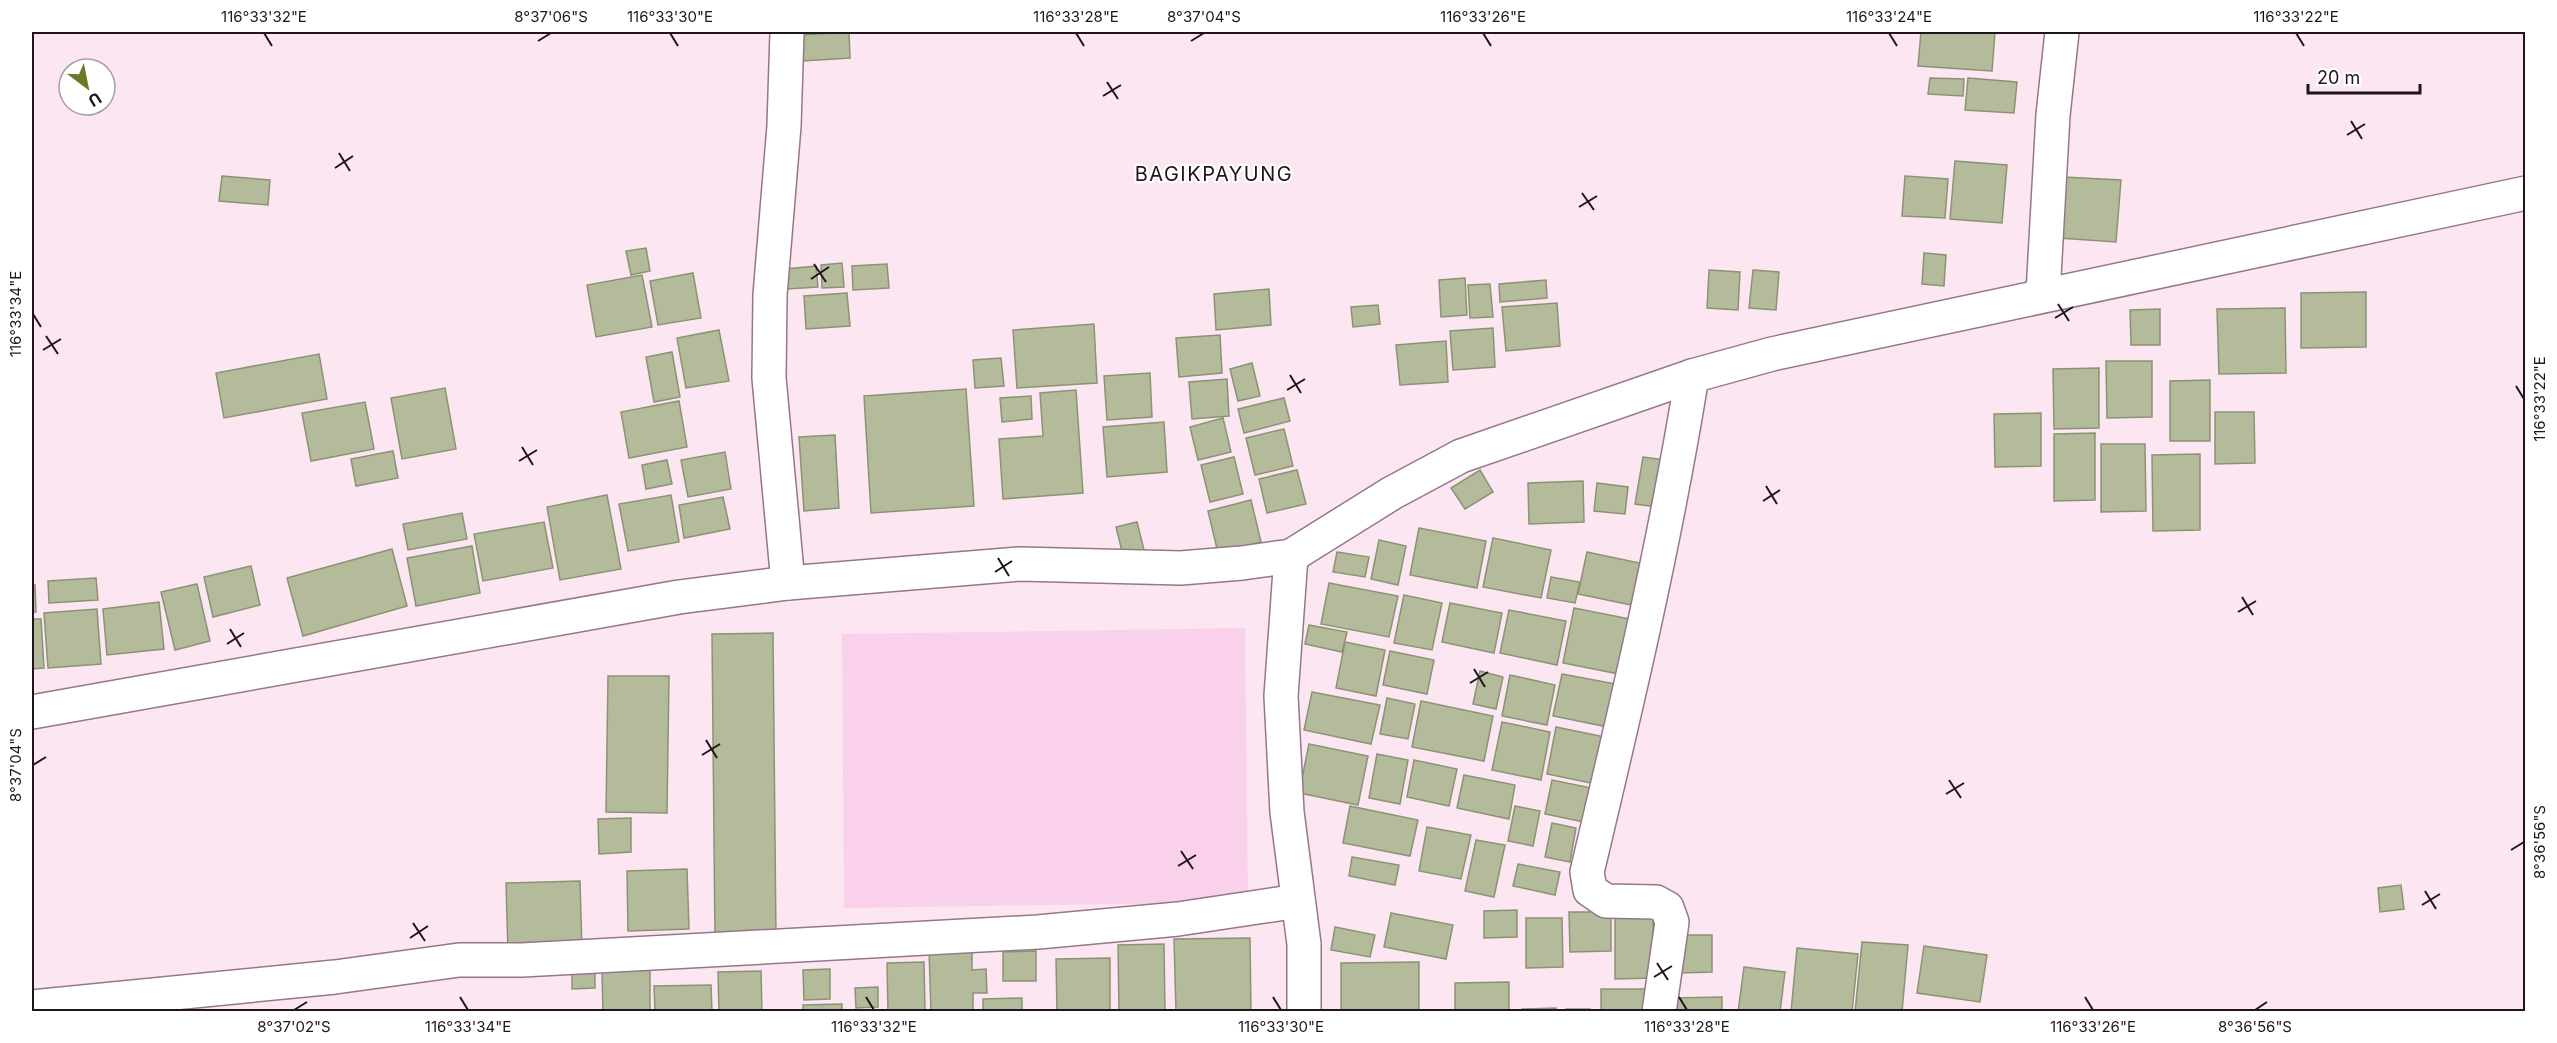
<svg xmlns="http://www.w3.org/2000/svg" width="2557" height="1043" viewBox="0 0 2557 1043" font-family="Inter,sans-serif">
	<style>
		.green { fill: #fad1ea }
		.building { fill: #b3bb9a; stroke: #8c9374; stroke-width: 1.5 }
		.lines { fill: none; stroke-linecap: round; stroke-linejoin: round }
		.street-casing { stroke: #96778a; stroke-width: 36 }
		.secondary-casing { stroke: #96778a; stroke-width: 36 }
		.street { stroke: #fff; stroke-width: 33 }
		.secondary { stroke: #fff; stroke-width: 33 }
		.ticks { fill: none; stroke: #21151c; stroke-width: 2 }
		.labels { text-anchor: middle; stroke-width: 4.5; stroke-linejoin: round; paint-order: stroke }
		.quarter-label { font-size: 20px; letter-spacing: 1.5px; fill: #21151c; stroke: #fff }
		.neatline { fill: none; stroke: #21151c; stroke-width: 2 }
		.ticks-label { font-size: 15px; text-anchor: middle; fill: #21151c }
	</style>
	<rect width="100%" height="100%" fill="#fbe6f2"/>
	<polygon class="green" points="1245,628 1248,902 844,908 842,634"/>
	<g class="building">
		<polygon points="849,32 850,58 802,61 800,35"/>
		<polygon points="1921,32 1995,32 1992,71 1918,66"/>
		<polygon points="1930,78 1964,79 1963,96 1928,94"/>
		<polygon points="1968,78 2017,82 2014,113 1965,110"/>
		<polygon points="1955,161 2007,165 2002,223 1950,219"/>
		<polygon points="222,176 270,180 268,205 219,201"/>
		<polygon points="1905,176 1948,179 1945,218 1902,216"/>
		<polygon points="2063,177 2121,180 2116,242 2059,238"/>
		<polygon points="646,248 650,271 631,275 626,251"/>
		<polygon points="1924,253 1946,255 1944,286 1922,284"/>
		<polygon points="842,263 844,287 822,288 821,265"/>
		<polygon points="887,264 889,288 853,290 852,266"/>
		<polygon points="816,266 818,287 787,289 785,269"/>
		<polygon points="1709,270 1740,272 1738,310 1707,308"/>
		<polygon points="1753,270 1779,272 1776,310 1749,308"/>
		<polygon points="693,273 701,318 658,325 650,281"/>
		<polygon points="642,275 652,327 596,337 587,285"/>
		<polygon points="1465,278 1467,315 1441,317 1439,280"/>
		<polygon points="1546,280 1547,298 1500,302 1499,284"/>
		<polygon points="1490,284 1493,317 1470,318 1468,285"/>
		<polygon points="1269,289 1271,325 1216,330 1214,294"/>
		<polygon points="2366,292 2366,347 2301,348 2301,293"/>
		<polygon points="847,293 850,326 806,329 804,296"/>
		<polygon points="1557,303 1560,346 1506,351 1502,307"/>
		<polygon points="1378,305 1380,324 1353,327 1351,307"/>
		<polygon points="2285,308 2286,373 2219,374 2217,309"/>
		<polygon points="2160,309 2160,345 2131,345 2130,310"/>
		<polygon points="1094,324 1097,383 1017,388 1013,330"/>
		<polygon points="1493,328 1495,367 1453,370 1450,331"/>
		<polygon points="719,330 729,381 686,388 677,338"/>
		<polygon points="1220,335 1222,373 1179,377 1176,338"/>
		<polygon points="1446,341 1448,382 1400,385 1396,345"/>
		<polygon points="672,352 680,397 654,402 646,357"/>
		<polygon points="319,354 327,399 224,418 216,373"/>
		<polygon points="1001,358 1004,386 975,388 973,360"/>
		<polygon points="2106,361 2152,361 2152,417 2107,418"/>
		<polygon points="1252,363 1260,396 1238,401 1230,369"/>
		<polygon points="2099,368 2099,428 2054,429 2053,369"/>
		<polygon points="1150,373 1152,417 1107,420 1104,376"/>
		<polygon points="1227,379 1229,416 1192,419 1189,382"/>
		<polygon points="2210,380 2210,441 2170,441 2170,381"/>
		<polygon points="445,388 456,449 402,459 391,398"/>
		<polygon points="966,389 974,506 871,513 864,396"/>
		<polygon points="1076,390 1083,493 1003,499 999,439 1043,436 1040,393"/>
		<polygon points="1031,396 1032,419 1002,422 1000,398"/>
		<polygon points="1284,398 1290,421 1244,433 1238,409"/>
		<polygon points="679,401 687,447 629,458 621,412"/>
		<polygon points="365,402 374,449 311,461 302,413"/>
		<polygon points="2215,412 2254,412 2255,463 2215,464"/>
		<polygon points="2041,413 2041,466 1995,467 1994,414"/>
		<polygon points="1223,418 1231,452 1198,460 1190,427"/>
		<polygon points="1164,422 1167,472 1107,477 1103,427"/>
		<polygon points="1284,429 1293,466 1255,475 1246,438"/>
		<polygon points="2095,433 2095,500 2054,501 2054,434"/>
		<polygon points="835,435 839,508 804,511 799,437"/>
		<polygon points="2101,444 2145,444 2146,511 2101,512"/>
		<polygon points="393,451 398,478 356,486 351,459"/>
		<polygon points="725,452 731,489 688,497 681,460"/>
		<polygon points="2200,454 2200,530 2153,531 2152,455"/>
		<polygon points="1234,457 1243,494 1210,502 1201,465"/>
		<polygon points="1643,457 1664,460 1656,507 1635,504"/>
		<polygon points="667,460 672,484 646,489 642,465"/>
		<polygon points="1297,470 1306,504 1267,513 1259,479"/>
		<polygon points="1480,470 1493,492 1465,509 1451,488"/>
		<polygon points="1583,481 1584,522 1529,524 1528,483"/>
		<polygon points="1597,483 1628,487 1625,514 1594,511"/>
		<polygon points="607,495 621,569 560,580 547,507"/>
		<polygon points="671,495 679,542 628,551 619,504"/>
		<polygon points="723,497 730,529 684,538 679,505"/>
		<polygon points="1251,500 1261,542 1218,553 1208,511"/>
		<polygon points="462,513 467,539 408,550 403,524"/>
		<polygon points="544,522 553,568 483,581 474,534"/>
		<polygon points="1137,522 1144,550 1123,555 1116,527"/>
		<polygon points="1419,528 1486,541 1477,588 1410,575"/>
		<polygon points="1493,538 1551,550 1541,598 1483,587"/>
		<polygon points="1379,540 1406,546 1398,585 1371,579"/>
		<polygon points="472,546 480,593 416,606 407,558"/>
		<polygon points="392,549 407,606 303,636 287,578"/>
		<polygon points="1337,552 1369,557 1365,577 1333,572"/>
		<polygon points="1587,552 1649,565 1641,607 1578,594"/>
		<polygon points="251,566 260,605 213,617 204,577"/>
		<polygon points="1551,577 1580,582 1575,603 1547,598"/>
		<polygon points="96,578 98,600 49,603 48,581"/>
		<polygon points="1329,583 1398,596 1389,637 1321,624"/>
		<polygon points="197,584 210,641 175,650 161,592"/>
		<polygon points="32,585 35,585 36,612 32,612"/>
		<polygon points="1404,595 1442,603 1432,650 1394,643"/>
		<polygon points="159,602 164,649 107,655 103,609"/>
		<polygon points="1450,603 1502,613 1494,653 1442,642"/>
		<polygon points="1574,608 1635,620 1624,675 1563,663"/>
		<polygon points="97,609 101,664 48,668 44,613"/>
		<polygon points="1509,610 1566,621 1557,665 1500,653"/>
		<polygon points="32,619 41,619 44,668 32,669"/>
		<polygon points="1309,625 1347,632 1342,652 1305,644"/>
		<polygon points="773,633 776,939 715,940 712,634"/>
		<polygon points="1345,642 1385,650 1376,696 1336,688"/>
		<polygon points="1390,651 1434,660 1427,694 1383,685"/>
		<polygon points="1480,671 1503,677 1496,709 1473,704"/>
		<polygon points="1562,674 1616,684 1608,727 1553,716"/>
		<polygon points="1510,675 1555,685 1547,725 1502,716"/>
		<polygon points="608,676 669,676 667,813 606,812"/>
		<polygon points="1312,692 1380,705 1371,744 1304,730"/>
		<polygon points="1387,698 1415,704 1408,739 1380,734"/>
		<polygon points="1421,701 1493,716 1484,761 1412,747"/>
		<polygon points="1502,722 1550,732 1541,780 1492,770"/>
		<polygon points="1556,727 1610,738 1601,785 1547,774"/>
		<polygon points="1309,744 1368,756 1358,805 1299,793"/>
		<polygon points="1377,754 1408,760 1400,804 1369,798"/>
		<polygon points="1414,760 1457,769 1449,806 1407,797"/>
		<polygon points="1464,775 1515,785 1509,819 1457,808"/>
		<polygon points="1552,780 1601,790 1594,824 1545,814"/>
		<polygon points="1350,806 1418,820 1410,856 1343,843"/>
		<polygon points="1515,806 1540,811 1533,846 1508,841"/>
		<polygon points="631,818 631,852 599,854 598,819"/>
		<polygon points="1552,823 1576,828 1570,862 1545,857"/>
		<polygon points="1427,827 1471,835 1461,879 1419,871"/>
		<polygon points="1476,840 1505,845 1494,897 1465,891"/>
		<polygon points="1352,857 1399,865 1395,885 1349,876"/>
		<polygon points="1518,864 1560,872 1555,895 1513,886"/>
		<polygon points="687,869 689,929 628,931 627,871"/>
		<polygon points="580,881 582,951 508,953 506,883"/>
		<polygon points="2401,885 2404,909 2380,912 2378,888"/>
		<polygon points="1517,910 1517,937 1484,938 1484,911"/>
		<polygon points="1569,912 1611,912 1611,951 1570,952"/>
		<polygon points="1391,913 1453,925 1446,959 1384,947"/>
		<polygon points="1653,913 1654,978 1615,979 1615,915"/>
		<polygon points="1526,918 1562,918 1563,967 1526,968"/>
		<polygon points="1335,927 1375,935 1370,957 1331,950"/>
		<polygon points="1680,935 1712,935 1712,972 1680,973"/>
		<polygon points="1250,938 1251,1012 1176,1012 1174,939"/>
		<polygon points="1862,942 1908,945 1902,1012 1855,1012"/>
		<polygon points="1164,944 1165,1012 1119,1012 1118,945"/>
		<polygon points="1924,946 1987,955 1980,1002 1917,993"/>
		<polygon points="1797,948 1858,954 1852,1012 1791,1012"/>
		<polygon points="972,949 972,970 986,969 987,993 973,993 973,1012 931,1012 929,950"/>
		<polygon points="1036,951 1036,981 1003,981 1003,952"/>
		<polygon points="1110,958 1110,1012 1057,1012 1056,959"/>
		<polygon points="924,962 925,1012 888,1012 887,963"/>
		<polygon points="1419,962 1419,1012 1341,1012 1341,963"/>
		<polygon points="595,967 595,988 572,989 572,968"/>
		<polygon points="1744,967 1785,972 1780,1012 1738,1012"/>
		<polygon points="830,969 830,999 804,1000 803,970"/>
		<polygon points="650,970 650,1012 603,1012 602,972"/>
		<polygon points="761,971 762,1012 719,1012 718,972"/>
		<polygon points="1509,982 1509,1012 1455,1012 1455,983"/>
		<polygon points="711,985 712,1012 655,1012 654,986"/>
		<polygon points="878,987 878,1007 856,1008 855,988"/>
		<polygon points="1601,989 1648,989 1649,1012 1601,1012"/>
		<polygon points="1722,997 1722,1012 1672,1012 1672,998"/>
		<polygon points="1022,998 1022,1012 983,1012 983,999"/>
		<polygon points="842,1004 842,1012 803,1012 803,1005"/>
		<polygon points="1556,1008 1556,1012 1522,1012 1522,1009"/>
		<polygon points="1566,1009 1590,1009 1591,1012 1566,1012"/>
	</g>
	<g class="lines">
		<defs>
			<g id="street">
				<polyline points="787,32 784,126 770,295 769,378 788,583"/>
				<polyline points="2043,294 2053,115 2062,32"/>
				<polyline points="1291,556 1281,696 1287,812 1304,944 1304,1012"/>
				<polyline points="32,1007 335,977 459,960 522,960 1038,932 1178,919 1298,901"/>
				<path d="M1659 1012 1672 922 1667 908 1656 902 1606 901 1590 890 1587 872C1626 708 1665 544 1692 376"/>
			</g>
			<polyline id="secondary" points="32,712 679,597 788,583 1019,564 1181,568 1242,563 1291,556 1392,493 1461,456 1692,376 1772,354 2526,193"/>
		</defs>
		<use href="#street" class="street-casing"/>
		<use href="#secondary" class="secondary-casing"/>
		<use href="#street" class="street"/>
		<use href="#secondary" class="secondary"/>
	</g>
	<path class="ticks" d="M264 33 272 46M670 33 678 46M1076 33 1084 46M1483 33 1491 46M1889 33 1897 46M2296 33 2304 46M538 41 551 33M1191 41 1204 33M1107 82 1118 99M1103 96 1121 85M2351 121 2362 139M2347 135 2365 124M339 153 350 171M335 168 353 156M1582 193 1594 210M1579 207 1597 196M814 264 826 282M811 279 829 267M2058 304 2069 321M33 314 41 327M2055 318 2073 307M46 336 58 354M43 350 61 339M1290 375 1301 393M2516 386 2524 399M1287 390 1305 379M522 447 533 465M519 461 537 450M1766 486 1777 504M1763 501 1780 490M998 558 1009 576M995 572 1012 561M2242 597 2253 615M2238 612 2256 601M230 629 241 647M227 644 244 633M1474 669 1485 687M1470 683 1488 672M706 740 717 758M702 755 720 744M33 765 46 757M1949 780 1961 798M1946 794 1964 783M2511 850 2524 842M1181 851 1193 869M1178 866 1196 855M2425 891 2436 909M2422 905 2440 894M413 923 425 941M410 938 428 926M1657 963 1668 980M1654 977 1672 966M460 997 468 1010M866 997 874 1010M1273 997 1281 1010M1679 997 1687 1010M2085 997 2093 1010M294 1010 307 1002M2255 1010 2267 1002"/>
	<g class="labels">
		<g class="quarter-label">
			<text x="1214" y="181">BAGIKPAYUNG</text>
		</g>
	</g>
	<rect width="2557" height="1043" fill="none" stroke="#ffffff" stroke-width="66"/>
	<g transform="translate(87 87) rotate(148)"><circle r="28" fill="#ffffff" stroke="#a6a1a4" stroke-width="1.5"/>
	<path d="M0-4.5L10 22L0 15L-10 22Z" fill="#6b7825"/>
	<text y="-9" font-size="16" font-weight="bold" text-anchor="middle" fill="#21151c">U</text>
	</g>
	<path d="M2308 84v9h112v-9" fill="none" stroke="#21151c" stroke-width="3"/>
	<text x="2317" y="84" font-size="18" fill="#21151c" stroke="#ffffff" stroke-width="4.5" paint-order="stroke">20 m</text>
	<rect x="33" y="33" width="2491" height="977" class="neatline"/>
	<g class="ticks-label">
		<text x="264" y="22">116°33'32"E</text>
		<text x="551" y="22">8°37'06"S</text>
		<text x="670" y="22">116°33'30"E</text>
		<text x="1076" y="22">116°33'28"E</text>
		<text x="1204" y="22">8°37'04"S</text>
		<text x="1483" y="22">116°33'26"E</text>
		<text x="1889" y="22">116°33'24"E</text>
		<text x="2296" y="22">116°33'22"E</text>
		<text transform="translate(16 314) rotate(-90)" y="5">116°33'34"E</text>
		<text transform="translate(2540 399) rotate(-90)" y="5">116°33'22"E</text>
		<text transform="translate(16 765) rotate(-90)" y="5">8°37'04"S</text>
		<text transform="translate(2540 842) rotate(-90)" y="5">8°36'56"S</text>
		<text x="294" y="1032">8°37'02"S</text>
		<text x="468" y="1032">116°33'34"E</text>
		<text x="874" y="1032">116°33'32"E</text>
		<text x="1281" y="1032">116°33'30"E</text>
		<text x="1687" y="1032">116°33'28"E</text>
		<text x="2093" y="1032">116°33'26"E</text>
		<text x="2255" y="1032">8°36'56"S</text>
	</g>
</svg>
